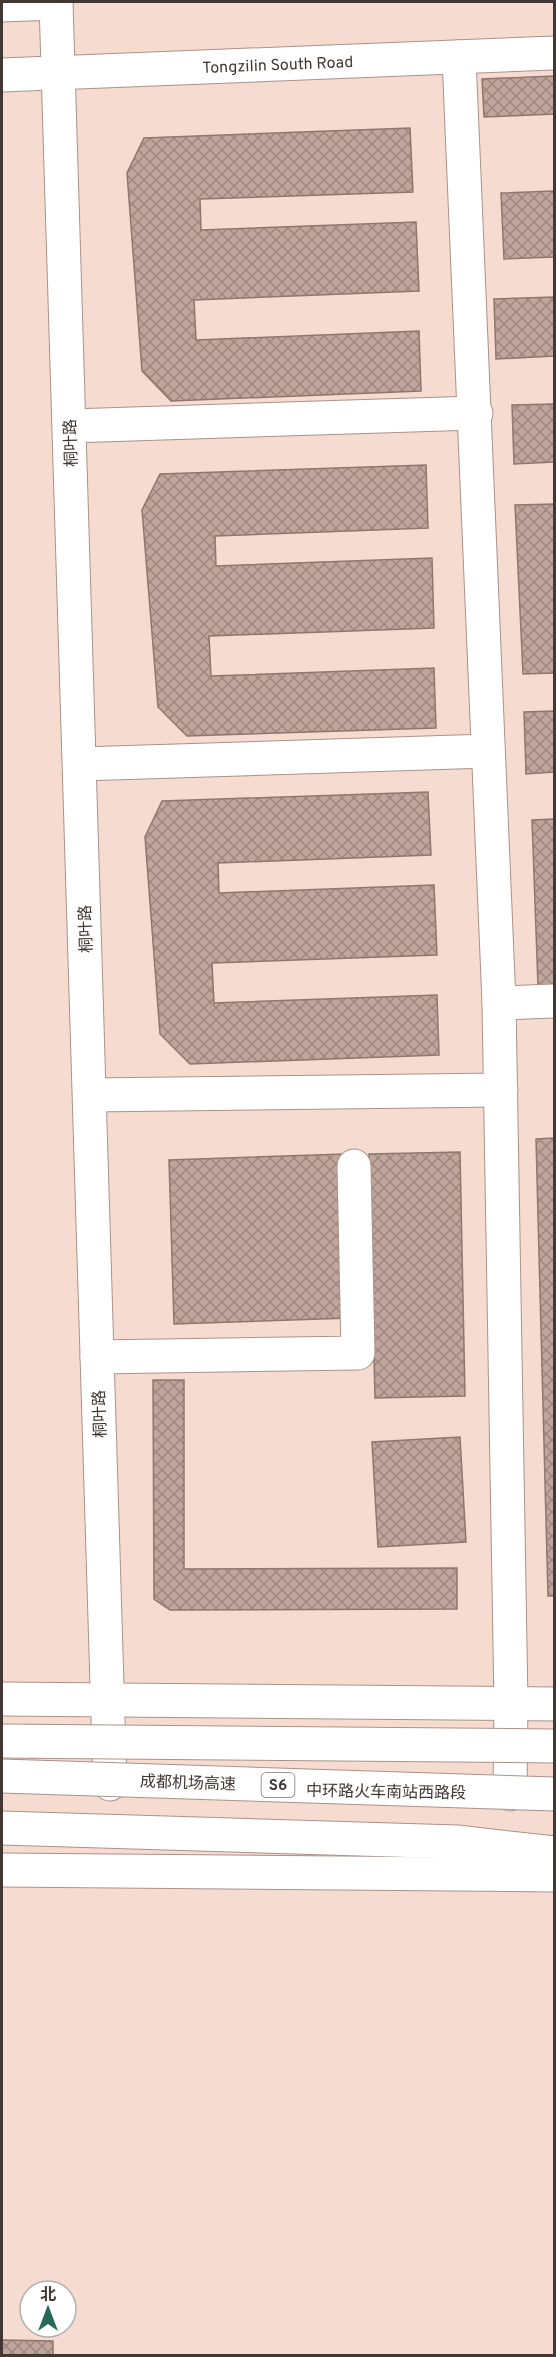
<svg xmlns="http://www.w3.org/2000/svg" width="556" height="2357" viewBox="0 0 556 2357" font-family="Overpass,'Noto Sans SC',sans-serif">
	<style>
		.building { fill: url(#building-cross-hatch); stroke: #90776e; stroke-width: 1.5 }
		.lines { fill: none; stroke-linecap: round; stroke-linejoin: round }
		.minor-casing { stroke: #ab9289; stroke-width: 35 }
		.major-casing { stroke: #ab9289; stroke-width: 35 }
		.highway-casing { stroke: #ab9289; stroke-width: 35 }
		.minor { stroke: #fff; stroke-width: 33 }
		.major { stroke: #fff; stroke-width: 33 }
		.highway { stroke: #fff; stroke-width: 33 }
		.highway-bridge-casing { stroke: #ab9289; stroke-width: 35; stroke-linecap: butt }
		.highway-bridge { stroke: #fff; stroke-width: 33 }
		.labels { text-anchor: middle; stroke-width: 4.5; stroke-linejoin: round; paint-order: stroke }
		.shield { fill: #fff; stroke: #7b7370; stroke-width: 1.5 }
		.shield-label { font-size: 15px; font-weight: bold; fill: #423733 }
		.street-label { font-size: 16px; fill: #423733; stroke: #fff }
	</style>
	<defs>
		<pattern id="building-cross-hatch" width="8" height="8" patternUnits="userSpaceOnUse" patternTransform="scale(1.5)"><rect width="8" height="8" fill="#bfa59c"/><path d="M0 0l8 8M0 8l8-8" fill="none" stroke="#9d8780"/></pattern>
	</defs>
	<rect width="100%" height="100%" fill="#f6dbd1"/>
	<g class="building">
		<polygon points="554,76 554,114 484,117 482,79"/>
		<polygon points="410,128 413,192 200,199 201,230 416,222 419,291 194,300 196,340 419,331 421,391 171,401 142,371 127,173 144,138"/>
		<polygon points="554,191 554,257 504,259 501,193"/>
		<polygon points="554,297 554,356 496,359 494,299"/>
		<polygon points="554,404 554,462 514,464 512,405"/>
		<polygon points="426,465 428,528 215,536 216,566 432,558 434,628 209,636 211,676 434,668 436,728 187,736 158,707 142,510 160,474"/>
		<polygon points="554,504 554,673 523,674 515,505"/>
		<polygon points="554,711 554,772 526,774 524,712"/>
		<polygon points="428,792 431,855 218,863 219,893 434,885 437,955 212,963 214,1003 437,995 439,1055 190,1064 160,1034 145,837 162,801"/>
		<polygon points="554,819 554,985 538,986 532,820"/>
		<polygon points="554,1138 554,1596 548,1596 536,1139"/>
		<polygon points="460,1152 465,1396 375,1398 369,1154"/>
		<polygon points="344,1154 350,1318 174,1324 169,1160"/>
		<polygon points="153,1380 184,1380 184,1569 457,1568 457,1609 170,1610 154,1599"/>
		<polygon points="460,1437 466,1542 378,1547 372,1442"/>
		<polygon points="2,2340 53,2341 53,2356 2,2356"/>
	</g>
	<g class="lines">
		<defs>
			<g id="minor">
				<polyline points="56,2 110,1784"/>
				<polyline points="2,5 56,3"/>
				<polyline points="459,57 499,1003 511,1703 510,1794"/>
				<path id="s1" d="M2 75 554 53"/>
				<polyline points="70,426 476,413"/>
				<polyline points="80,764 488,751"/>
				<polyline points="499,1003 554,1001"/>
				<polyline points="90,1095 501,1090"/>
				<polyline points="97,1357 358,1353 354,1166"/>
				<polyline points="2,1699 554,1704"/>
			</g>
			<polyline id="major" points="2,1870 554,1875"/>
			<polyline id="highway" points="2,1828 457,1842 554,1853"/>
		</defs>
		<use href="#minor" class="minor-casing"/>
		<use href="#major" class="major-casing"/>
		<use href="#highway" class="highway-casing"/>
		<use href="#minor" class="minor"/>
		<use href="#major" class="major"/>
		<use href="#highway" class="highway"/>
		<defs>
			<g id="highway-bridge">
				<polyline points="2,1741 554,1746"/>
				<polyline points="2,1776 554,1794"/>
			</g>
		</defs>
		<use href="#highway-bridge" class="highway-bridge-casing"/>
		<use href="#highway-bridge" class="highway-bridge"/>
	</g>
	<g class="labels">
		<rect class="shield" x="261.5" y="1773" width="33" height="24" rx="4.5"/>
		<g class="shield-label">
			<text x="278" y="1790">S6</text>
		</g>
		<g class="street-label">
			<text dy="6" stroke="none"><textPath href="#s1" startOffset="276">Tongzilin South Road</textPath></text>
			<text transform="translate(70 443) rotate(-92)" y="6">桐叶路</text>
			<text transform="translate(85 929) rotate(-92)" y="6">桐叶路</text>
			<text transform="translate(99 1414) rotate(-92)" y="6">桐叶路</text>
			<text transform="translate(188 1782) rotate(2)" y="6">成都机场高速</text>
			<text transform="translate(386 1791) rotate(1)" y="6">中环路火车南站西路段</text>
		</g>
	</g>
	<rect width="556" height="2357" fill="none" stroke="#423733" stroke-width="6"/>
	<g transform="translate(48 2309)"><circle r="28" fill="#ffffff" stroke="#b3afad" stroke-width="1.5"/>
	<path d="M0-4.5L10 22L0 15L-10 22Z" fill="#276959"/>
	<text y="-9" font-size="16" font-weight="bold" text-anchor="middle" fill="#423733">北</text>
	</g>
</svg>
